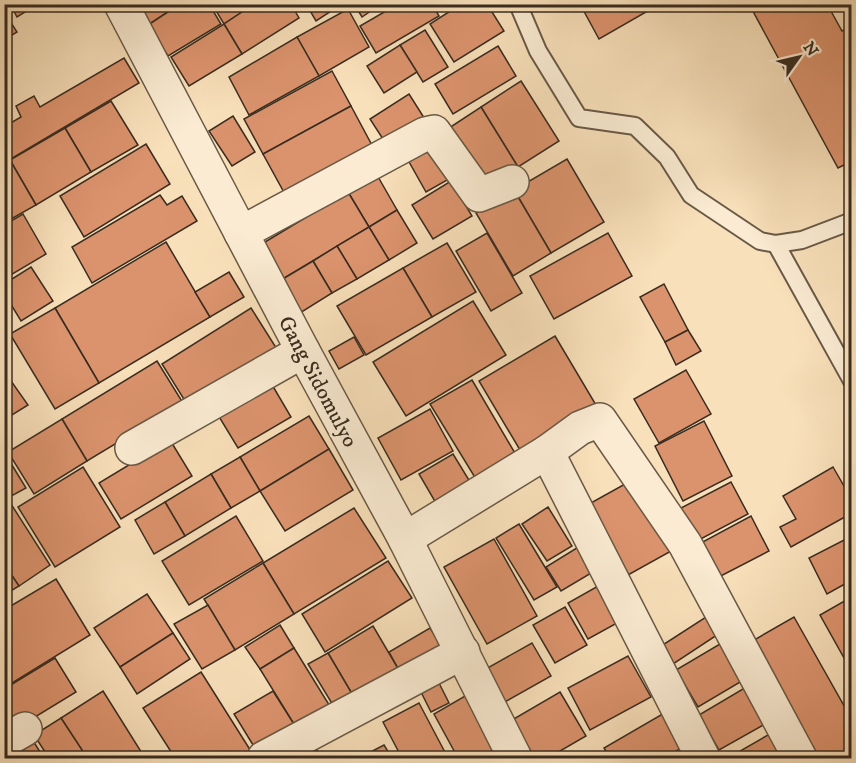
<svg xmlns="http://www.w3.org/2000/svg" width="856" height="763" viewBox="0 0 856 763" font-family="'IM FELL DW Pica',serif">
	<style>
		.building { fill: #db936d; stroke: #392c20; stroke-width: 1.5 }
		.lines { fill: none; stroke-linecap: round; stroke-linejoin: round }
		.service-casing { stroke: #695946; stroke-width: 20 }
		.minor-casing { stroke: #695946; stroke-width: 36 }
		.service { stroke: #faebd2; stroke-width: 16 }
		.minor { stroke: #faebd2; stroke-width: 33 }
		.labels { text-anchor: middle; stroke-width: 5; stroke-linejoin: round; paint-order: stroke }
		.street-label { font-size: 22px; fill: #392c20; stroke: #faebd2 }
	</style>
	<rect width="100%" height="100%" fill="#f8e0ba"/>
	<filter id="stains"><feTurbulence type="fractalNoise" baseFrequency=".00333" numOctaves="4"/><feColorMatrix values="0 0 0 0 .2 0 0 0 0 .09 0 0 0 0 .02 0 0 0 .5 -.17"/></filter>
	<radialGradient id="worn" r=".72"><stop offset=".6" stop-color="#630" stop-opacity="0"/><stop offset="1" stop-color="#630" stop-opacity=".3"/></radialGradient>
	<g class="building">
		<polygon points="10,4 38,4 17,17"/>
		<polygon points="136,4 180,4 148,25"/>
		<polygon points="180,4 209,4 221,24 168,56 148,25"/>
		<polygon points="212,4 236,4 241,13 224,24"/>
		<polygon points="236,4 254,4 241,13"/>
		<polygon points="254,4 291,4 299,18 242,54 224,24"/>
		<polygon points="306,4 342,4 316,21"/>
		<polygon points="354,4 381,4 362,17"/>
		<polygon points="398,4 432,4 439,16 376,53 360,26"/>
		<polygon points="461,4 487,4 504,31 454,62 430,24"/>
		<polygon points="580,4 660,4 599,39"/>
		<polygon points="749,4 827,4 842,31 852,26 852,161 838,168"/>
		<polygon points="348,9 369,47 319,76 297,37"/>
		<polygon points="4,12 17,32 4,40"/>
		<polygon points="224,24 242,54 189,86 171,57"/>
		<polygon points="425,30 448,67 423,82 400,45"/>
		<polygon points="297,37 319,76 249,115 229,77"/>
		<polygon points="400,45 417,72 384,93 367,66"/>
		<polygon points="498,46 516,76 453,114 435,84"/>
		<polygon points="124,58 139,83 4,163 4,127 21,117 16,106 34,96 40,107"/>
		<polygon points="332,71 351,106 263,154 244,119"/>
		<polygon points="521,81 559,141 518,167 481,107"/>
		<polygon points="409,94 428,124 390,150 370,119"/>
		<polygon points="111,101 138,145 91,172 65,128"/>
		<polygon points="351,106 374,149 286,196 263,154"/>
		<polygon points="481,107 518,167 487,187 449,128"/>
		<polygon points="233,116 255,152 232,166 209,131"/>
		<polygon points="65,128 91,172 36,205 10,160"/>
		<polygon points="439,142 456,175 426,192 408,160"/>
		<polygon points="146,144 170,184 84,237 60,196"/>
		<polygon points="567,159 604,222 551,253 514,190"/>
		<polygon points="10,160 36,205 4,223 4,164"/>
		<polygon points="377,175 397,210 369,227 348,192"/>
		<polygon points="451,181 472,216 433,239 412,205"/>
		<polygon points="514,190 551,253 513,276 476,213"/>
		<polygon points="348,192 369,227 281,280 260,245"/>
		<polygon points="160,195 167,205 182,196 197,221 92,283 72,247"/>
		<polygon points="397,210 417,243 389,260 369,227"/>
		<polygon points="23,214 46,254 4,279 4,225"/>
		<polygon points="369,227 389,260 357,279 337,246"/>
		<polygon points="487,233 522,293 491,311 456,251"/>
		<polygon points="608,233 632,276 554,319 530,276"/>
		<polygon points="166,242 210,317 99,383 55,308"/>
		<polygon points="447,243 476,292 432,317 403,268"/>
		<polygon points="337,246 357,279 332,293 313,261"/>
		<polygon points="313,261 332,293 300,313 281,280"/>
		<polygon points="31,267 53,301 21,321 4,293 4,284"/>
		<polygon points="403,268 432,317 366,355 337,306"/>
		<polygon points="229,272 244,297 210,317 195,292"/>
		<polygon points="664,284 688,330 665,342 640,297"/>
		<polygon points="473,301 506,355 406,416 373,362"/>
		<polygon points="55,308 99,383 55,409 10,334"/>
		<polygon points="251,308 280,354 190,409 162,364"/>
		<polygon points="688,330 701,351 676,365 665,342"/>
		<polygon points="555,336 596,405 520,450 479,381"/>
		<polygon points="354,337 364,355 339,369 329,351"/>
		<polygon points="157,361 183,403 87,461 62,419"/>
		<polygon points="686,370 711,414 659,443 634,399"/>
		<polygon points="4,371 28,405 4,420"/>
		<polygon points="472,380 519,460 479,484 430,404"/>
		<polygon points="271,383 291,417 238,448 218,415"/>
		<polygon points="430,409 453,451 401,480 378,438"/>
		<polygon points="309,416 329,449 260,491 240,457"/>
		<polygon points="62,419 87,461 34,494 8,452"/>
		<polygon points="704,421 732,476 683,501 655,446"/>
		<polygon points="170,440 192,476 121,519 99,483"/>
		<polygon points="329,449 353,490 285,531 260,491"/>
		<polygon points="4,452 26,488 4,500"/>
		<polygon points="453,454 475,490 440,510 419,474"/>
		<polygon points="240,457 260,491 231,508 211,474"/>
		<polygon points="83,467 120,527 55,567 18,507"/>
		<polygon points="833,467 852,500 852,513 791,547 780,527 796,519 783,496"/>
		<polygon points="211,474 231,508 185,536 165,502"/>
		<polygon points="634,479 673,550 619,580 580,509"/>
		<polygon points="731,482 748,514 695,542 679,509"/>
		<polygon points="165,502 185,536 154,554 135,520"/>
		<polygon points="11,504 50,565 19,586 4,564 4,508"/>
		<polygon points="548,507 572,546 547,561 522,524"/>
		<polygon points="354,508 386,558 294,614 263,563"/>
		<polygon points="236,516 263,561 189,605 162,561"/>
		<polygon points="751,516 769,551 715,579 697,545"/>
		<polygon points="519,524 557,587 534,600 496,538"/>
		<polygon points="852,536 852,580 827,594 809,558"/>
		<polygon points="494,539 537,616 487,644 444,567"/>
		<polygon points="588,541 603,566 561,591 546,567"/>
		<polygon points="388,561 412,598 325,652 302,614"/>
		<polygon points="263,563 294,614 235,650 204,599"/>
		<polygon points="4,564 19,586 4,595"/>
		<polygon points="56,579 90,635 4,688 4,610"/>
		<polygon points="607,581 628,617 588,639 568,603"/>
		<polygon points="147,594 173,633 120,667 94,628"/>
		<polygon points="848,599 852,605 852,663 848,665 820,615"/>
		<polygon points="208,605 235,650 202,669 174,624"/>
		<polygon points="565,607 587,645 555,663 533,625"/>
		<polygon points="706,617 717,635 670,666 658,648"/>
		<polygon points="794,617 852,720 852,758 814,758 749,643"/>
		<polygon points="280,625 294,648 260,669 245,647"/>
		<polygon points="373,626 403,677 358,704 328,653"/>
		<polygon points="430,628 445,652 403,677 389,652"/>
		<polygon points="173,633 190,659 137,694 120,667"/>
		<polygon points="725,641 747,678 698,707 676,670"/>
		<polygon points="532,643 551,676 503,703 484,670"/>
		<polygon points="294,648 331,708 297,729 260,669"/>
		<polygon points="328,653 358,704 339,715 308,664"/>
		<polygon points="628,656 651,697 590,730 568,688"/>
		<polygon points="55,658 76,692 4,736 4,689"/>
		<polygon points="201,672 254,756 249,758 175,758 143,708"/>
		<polygon points="435,675 449,703 431,712 417,684"/>
		<polygon points="753,683 774,719 719,750 699,715"/>
		<polygon points="103,691 145,758 87,758 61,718"/>
		<polygon points="273,691 297,729 258,753 234,714"/>
		<polygon points="472,692 504,751 492,758 458,758 434,714"/>
		<polygon points="560,692 586,736 548,758 535,758 512,720"/>
		<polygon points="419,703 448,758 402,758 383,722"/>
		<polygon points="666,712 685,746 664,758 610,758 604,748"/>
		<polygon points="61,718 84,753 75,758 49,758 34,735"/>
		<polygon points="775,731 791,758 728,758"/>
		<polygon points="28,733 44,758 4,758 4,748"/>
		<polygon points="384,745 392,758 359,758"/>
		<polygon points="317,750 321,758 301,758"/>
	</g>
	<g class="lines">
		<defs>
			<g id="service">
				<polyline points="518,4 538,51 579,118 635,126 667,157 691,195 760,241 776,244 802,240 852,221"/>
				<polyline points="776,244 852,381"/>
			</g>
			<g id="minor">
				<polyline points="121,4 303,351 405,539 515,758"/>
				<polyline points="241,233 425,134 434,132 479,195 512,182"/>
				<polyline points="132,448 303,351"/>
				<polyline points="547,452 703,758"/>
				<polyline points="405,539 547,452 580,428 600,420 685,544 800,758"/>
				<polyline points="4,741 25,729"/>
				<polyline points="264,758 463,652"/>
			</g>
		</defs>
		<use href="#service" class="service-casing"/>
		<use href="#minor" class="minor-casing"/>
		<use href="#service" class="service"/>
		<use href="#minor" class="minor"/>
	</g>
	<g class="labels">
		<g class="street-label">
			<text transform="translate(319 381) rotate(62)" y="8">Gang Sidomulyo</text>
		</g>
	</g>
	<rect width="856" height="763" fill="none" stroke="#f8e0ba" stroke-width="24"/>
	<rect x="6" y="6" width="844" height="751" fill="none" stroke="#392c20" stroke-width="3"/>
	<rect x="12" y="12" width="832" height="739" fill="none" stroke="#392c20" stroke-width="1.5"/>
	<g transform="translate(799 57) rotate(56)" stroke="#faebd2" stroke-width="4.5" paint-order="stroke">
	<path d="M0-4.5L10 22L0 15L-10 22Z" fill="#392c20"/>
	<text y="-9" font-size="16" font-weight="bold" text-anchor="middle" fill="#392c20">N</text>
	</g>
	<rect width="100%" height="100%" filter="url(#stains)"/>
	<rect width="100%" height="100%" fill="url(#worn)"/>
</svg>
